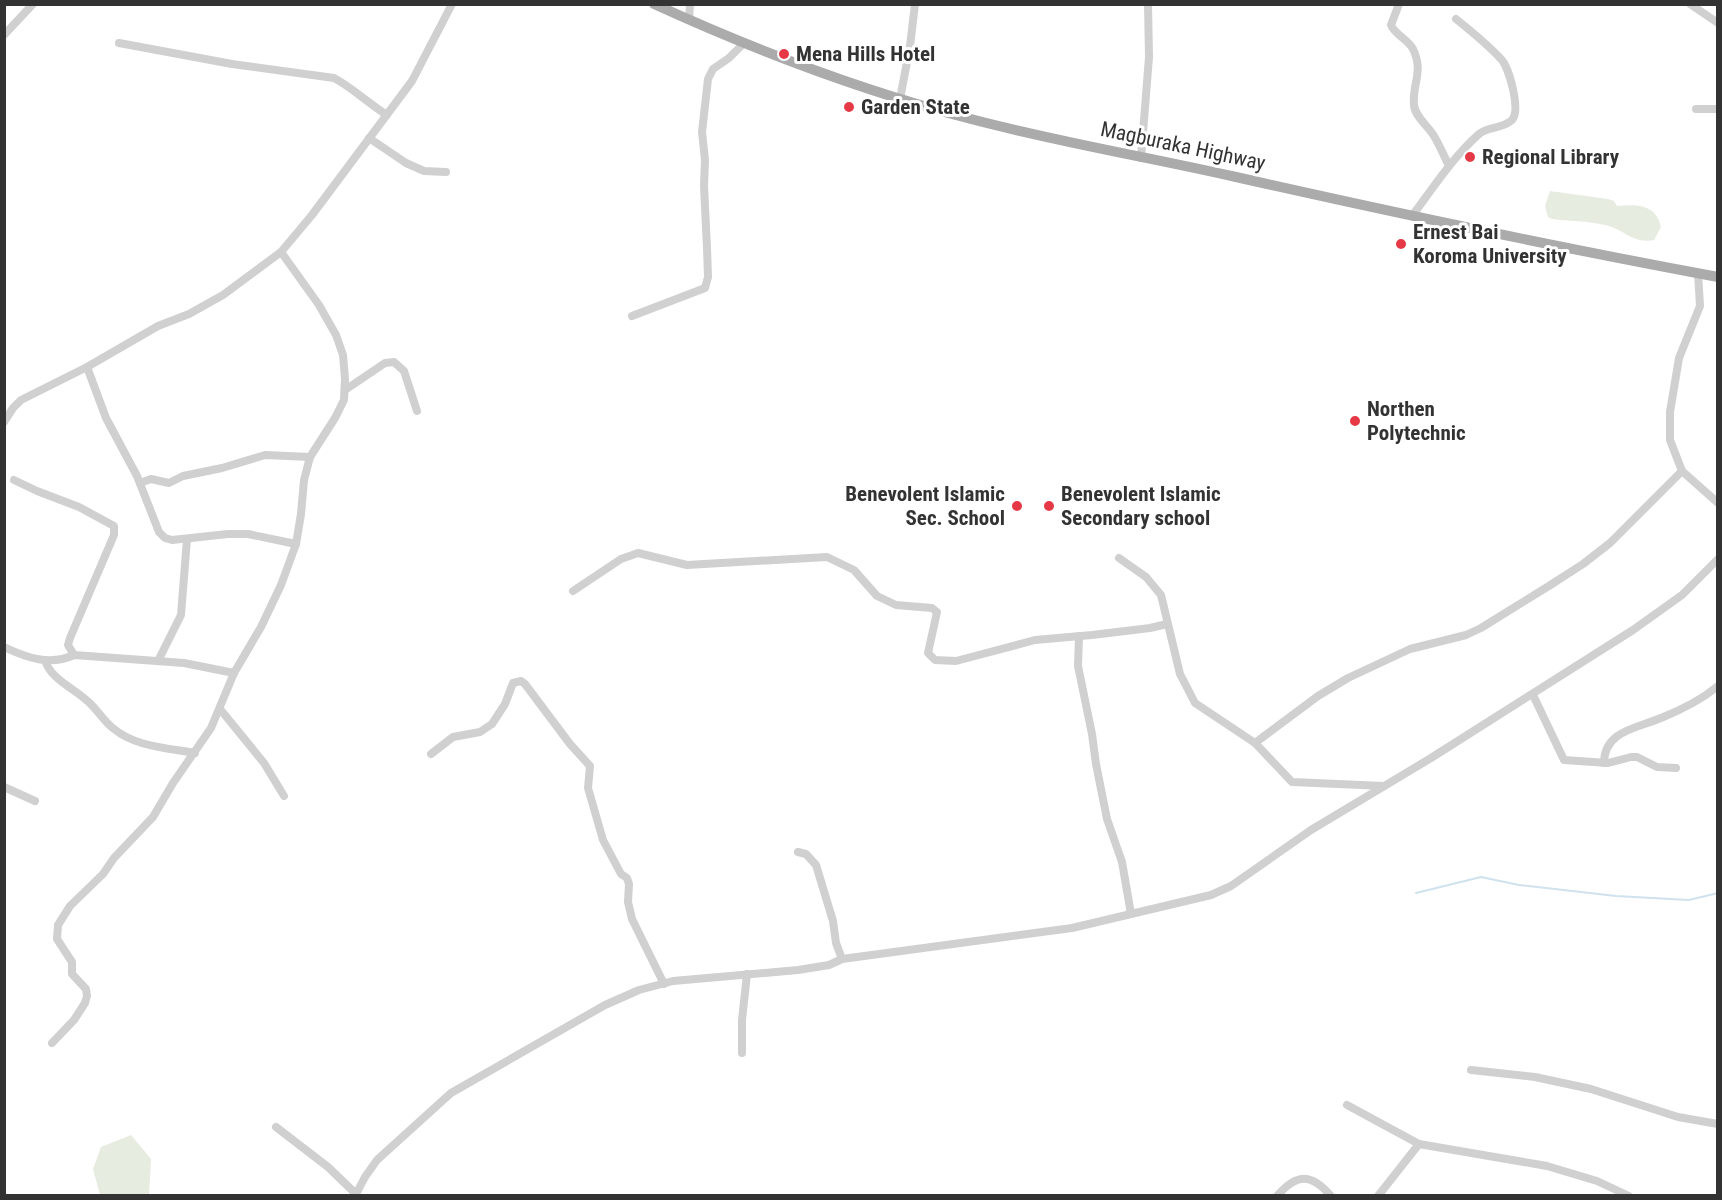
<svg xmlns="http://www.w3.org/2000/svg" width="1722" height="1200" viewBox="0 0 1722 1200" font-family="'Roboto Condensed',sans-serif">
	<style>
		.green { fill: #e6ecdf }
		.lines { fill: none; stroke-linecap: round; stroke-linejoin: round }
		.stream { stroke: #cfe2ee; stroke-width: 2 }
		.minor { stroke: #d0d0d0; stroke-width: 8 }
		.major { stroke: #ababab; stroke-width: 10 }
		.poi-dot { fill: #e63946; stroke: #fff; stroke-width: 2 }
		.labels { text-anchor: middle; stroke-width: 6; stroke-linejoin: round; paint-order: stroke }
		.poi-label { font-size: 21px; font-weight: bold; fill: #333; stroke: #fff; text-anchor: start }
		.street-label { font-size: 21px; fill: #333; stroke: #fff }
	</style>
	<rect width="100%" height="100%" fill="#fff"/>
	<g class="green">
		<path d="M1550 191 1608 199 1614 201 1617 206C1637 204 1656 204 1661 227L1654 240C1632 244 1624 229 1605 225 1588 221 1569 221 1552 219L1548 217 1545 206Z"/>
		<polygon points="131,1135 151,1159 149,1195 100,1195 93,1169 101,1147"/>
	</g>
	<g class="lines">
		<polyline class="stream" points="1416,893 1481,877 1519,885 1616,896 1689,900 1718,893"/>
		<g class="minor">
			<path d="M1399 4 1391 25C1395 35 1408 39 1413 49 1424 72 1412 84 1414 105 1415 117 1428 126 1434 136 1440 146 1444 156 1449 166"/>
			<polyline points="1690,4 1718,23"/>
			<polyline points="689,20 690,4"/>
			<polyline points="4,35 33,4"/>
			<path d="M119 43 232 64 334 78C353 88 369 104 387 115"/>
			<polyline points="900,99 910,46 915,4"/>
			<polyline points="1696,109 1718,109"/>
			<polyline points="369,138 406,163 424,171 446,172"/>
			<polyline points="1141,158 1149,57 1148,4"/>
			<path d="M1412 216C1433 188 1453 157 1479 134 1488 126 1503 129 1512 120 1521 110 1509 67 1501 59 1488 45 1471 31 1456 19"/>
			<polyline points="1698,273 1700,306 1679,358 1670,412 1670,440 1682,471 1718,503"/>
			<polyline points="632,316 705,288 708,277 707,248 704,186 705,160 702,132 708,79 713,69 729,58 743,44"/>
			<polyline points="87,367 106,418 137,476 159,532 165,538 172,540 228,534 248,534 296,544"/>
			<polyline points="345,390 385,363 394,362 404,371 417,411"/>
			<polyline points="4,422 13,408 21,400 87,367 158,326 189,314 223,295 281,252 312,215 412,81 452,4"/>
			<polyline points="14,480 37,491 79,507 114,526 114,535 70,638 68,645 74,655"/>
			<polyline points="140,483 151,479 169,483 183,476 222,468 265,455 310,457"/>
			<polyline points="1119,558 1146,577 1161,595 1180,674 1195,703 1255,743 1292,782 1384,786"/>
			<polyline points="573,591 621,559 638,553 687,565 827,557 854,570 877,596 896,605 932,608 937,612 928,653 935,660 956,661 1035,640 1092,635 1150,628 1167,624"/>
			<polyline points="1079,636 1078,666 1092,734 1096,764 1107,819 1122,862 1131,914"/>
			<path d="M4 647C27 658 50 666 74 655L184 663 234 673"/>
			<path d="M45 660C50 678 71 687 85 699 96 707 103 721 114 729 136 747 168 748 195 753"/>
			<polyline points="158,661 181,615 187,539"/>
			<polyline points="1533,695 1564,760 1608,763 1631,757 1637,757 1657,767 1676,768"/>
			<polyline points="220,709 264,763 284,796"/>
			<polyline points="1255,743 1318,696 1348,678 1410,649 1466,635 1481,628 1552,584 1583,564 1610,543 1682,471"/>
			<polyline points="431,754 453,737 480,732 492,724 505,704 513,683 521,681 525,684 570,744 590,766 588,788 603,840 621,874 627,878 629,884 628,902 632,919 664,984"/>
			<path d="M1604 763C1604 731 1637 728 1661 718 1681 710 1701 700 1718 686"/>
			<polyline points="4,787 35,801"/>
			<polyline points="798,852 806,854 816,865 833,921 836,943 842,959"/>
			<polyline points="52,1043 74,1020 85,1003 87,996 86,989 72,974 72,962 57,939 58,925 70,906 103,874 114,858 153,817 173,783 211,728 234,673 261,627 281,585 296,544 301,514 304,480 310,457 335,418 344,400 345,379 343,355 336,335 319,305 281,252"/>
			<polyline points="742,1053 742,1020 747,974"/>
			<polyline points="1471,1070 1535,1077 1591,1089 1678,1117 1718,1124"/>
			<polyline points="1347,1105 1419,1144 1547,1166 1597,1181 1629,1196"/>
			<polyline points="276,1127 328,1167 356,1194 365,1177 377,1160 451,1093 605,1005 639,990 673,981 798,970 829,965 842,959 1072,928 1211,895 1231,886 1311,830 1431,758 1633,630 1682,595 1718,559"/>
			<path d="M1277 1196C1297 1173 1311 1173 1331 1196"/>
			<polyline points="1378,1196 1419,1144"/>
		</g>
		<path class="major" d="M654 4C757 51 862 91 971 119 1058 142 1148 157 1236 177 1396 213 1556 247 1718 277"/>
	</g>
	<g class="poi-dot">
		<circle cx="784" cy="54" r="6"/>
		<circle cx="849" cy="107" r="6"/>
		<circle cx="1470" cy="157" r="6"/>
		<circle cx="1401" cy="244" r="6"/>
		<circle cx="1355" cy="421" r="6"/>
		<circle cx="1017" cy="506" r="6"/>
		<circle cx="1049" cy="506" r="6"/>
	</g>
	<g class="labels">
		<g class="poi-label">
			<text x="796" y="61">Mena Hills Hotel</text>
			<text x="861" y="114">Garden State</text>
			<text x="1482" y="164">Regional Library</text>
			<text x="1413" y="239">Ernest Bai<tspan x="1413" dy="24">Koroma University</tspan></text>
			<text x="1367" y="416">Northen<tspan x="1367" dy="24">Polytechnic</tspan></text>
			<text x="1005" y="501" text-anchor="end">Benevolent Islamic<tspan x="1005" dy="24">Sec. School</tspan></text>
			<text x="1061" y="501">Benevolent Islamic<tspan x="1061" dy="24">Secondary school</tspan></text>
		</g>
		<g class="street-label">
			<text transform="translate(1183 146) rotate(12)" y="7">Magburaka Highway</text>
		</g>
	</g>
	<rect width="1722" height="1200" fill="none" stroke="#333333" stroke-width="12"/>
</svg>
